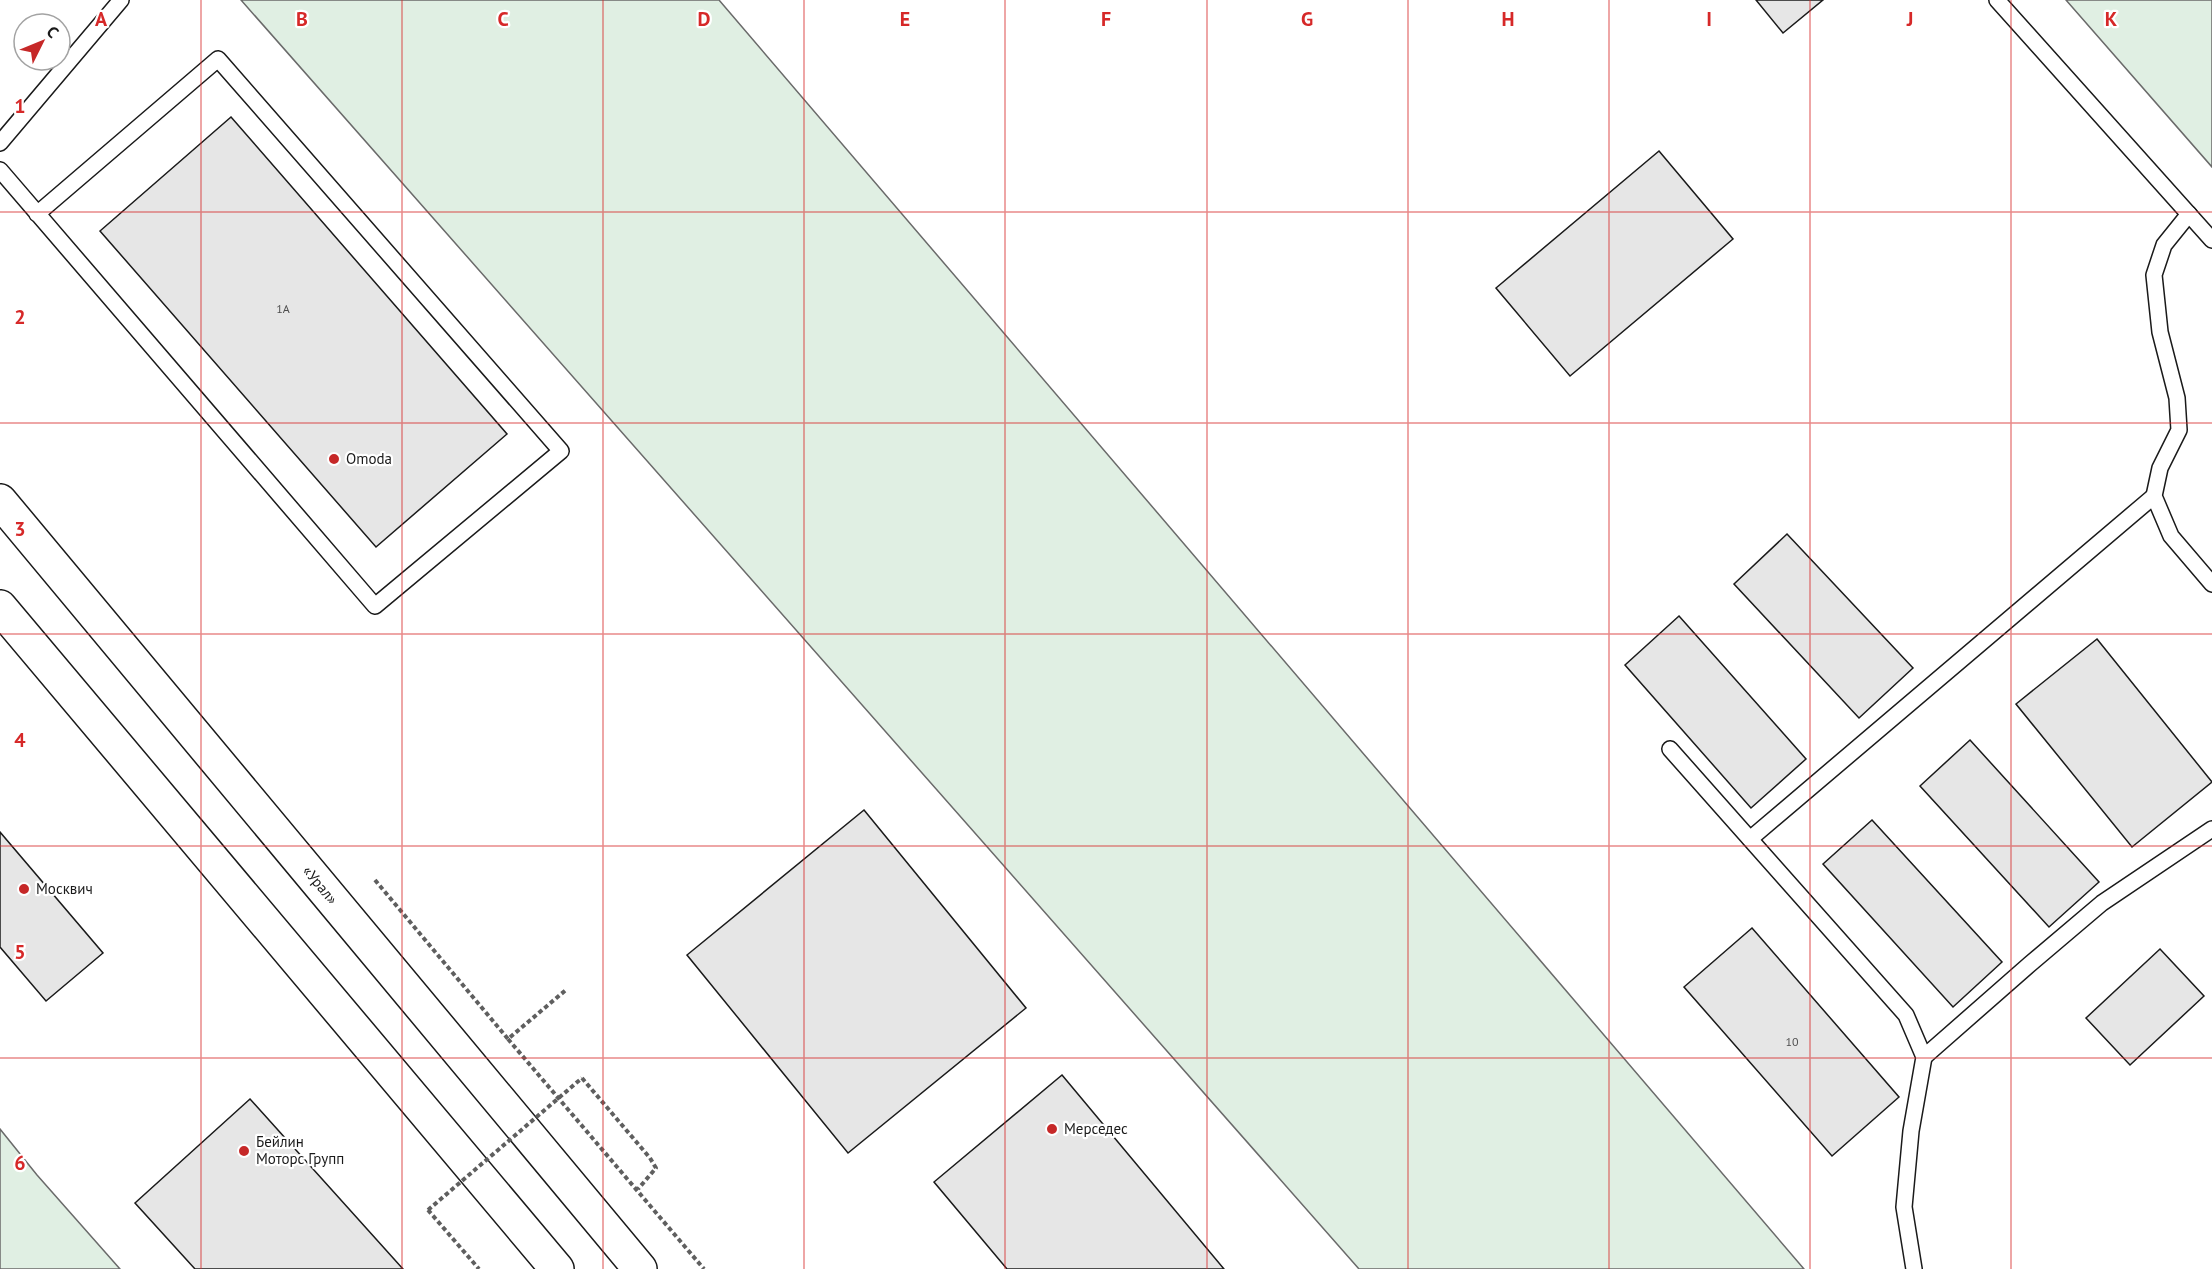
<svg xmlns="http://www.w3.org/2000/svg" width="2212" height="1269" viewBox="0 0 2212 1269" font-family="'PT Sans',sans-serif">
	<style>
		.green { fill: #e0efe3; stroke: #6a6a6a; stroke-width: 1.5 }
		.building { fill: #e6e6e6; stroke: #1a1a1a; stroke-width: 1.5 }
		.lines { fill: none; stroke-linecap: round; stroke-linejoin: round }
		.lane-casing { stroke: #1a1a1a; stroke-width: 18 }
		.primary-casing { stroke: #1a1a1a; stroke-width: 36 }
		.path { stroke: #5f5f5f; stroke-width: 4; stroke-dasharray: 4.5 3; stroke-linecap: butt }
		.lane { stroke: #fff; stroke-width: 15 }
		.primary { stroke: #fff; stroke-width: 33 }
		.path-bridge { stroke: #5f5f5f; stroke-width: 4; stroke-dasharray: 4.5 3; stroke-linecap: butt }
		.grid { fill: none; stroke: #d62828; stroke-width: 1.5; stroke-opacity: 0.55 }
		.poi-dot { fill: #c62828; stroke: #fff; stroke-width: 2 }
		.labels { text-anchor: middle; stroke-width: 4.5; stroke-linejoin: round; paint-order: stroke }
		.number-label { font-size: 12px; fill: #4d4d4d }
		.poi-label { font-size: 15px; fill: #1a1a1a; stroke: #fff; text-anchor: start }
		.street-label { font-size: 15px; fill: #1a1a1a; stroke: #fff }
		.grid-label { font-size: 20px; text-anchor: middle; font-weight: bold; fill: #d62828; stroke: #fff; stroke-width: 4.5; stroke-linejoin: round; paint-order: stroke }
	</style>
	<rect width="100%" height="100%" fill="#fff"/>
	<g class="green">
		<polygon points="241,0 719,0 1804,1269 1359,1269"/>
		<polygon points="2066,0 2212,0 2212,167"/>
		<polygon points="0,1129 37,1175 120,1269 0,1269"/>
	</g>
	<g class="building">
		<polygon points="1756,0 1823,0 1783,33"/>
		<polygon points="231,117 507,434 376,547 100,231"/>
		<polygon points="1659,151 1733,239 1570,376 1496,288"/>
		<polygon points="1787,534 1913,668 1859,718 1734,584"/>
		<polygon points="1679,616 1806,759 1751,808 1625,665"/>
		<polygon points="2097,639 2212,782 2132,847 2016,704"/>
		<polygon points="1970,740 2099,882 2049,927 1920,786"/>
		<polygon points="864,810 1026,1008 848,1153 687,955"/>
		<polygon points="1872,820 2002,962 1953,1007 1823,864"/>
		<polygon points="0,832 103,953 46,1001 0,947"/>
		<polygon points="1752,928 1899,1097 1832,1156 1684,987"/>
		<polygon points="2160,949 2204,996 2130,1065 2086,1018"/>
		<polygon points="1062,1075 1224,1269 1007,1269 934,1182"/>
		<polygon points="250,1099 403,1269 195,1269 135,1203"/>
	</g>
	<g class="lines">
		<defs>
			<g id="lane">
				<polyline points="1997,0 2212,240"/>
				<polyline points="0,143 121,0"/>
				<polyline points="0,170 375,606 561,451 218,59 37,214"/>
				<polyline points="2189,214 2164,245 2154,275 2160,332 2177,398 2179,430 2160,468 2154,496 2171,536 2212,584"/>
				<polyline points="1670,749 1906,1015 1924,1057 1911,1131 1904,1207 1914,1269"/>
				<polyline points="1750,839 2154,496"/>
				<polyline points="1924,1057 2030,964 2102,903 2212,829"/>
			</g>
			<g id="primary">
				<path id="s1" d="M0 501 640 1269"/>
				<polyline points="0,607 557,1269"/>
			</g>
		</defs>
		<use href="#lane" class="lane-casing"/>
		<use href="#primary" class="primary-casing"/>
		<g class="path">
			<polyline points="375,880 508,1039 567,989"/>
			<polyline points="508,1039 704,1269"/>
			<polyline points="582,1078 650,1158 656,1168 638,1189"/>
			<polyline points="428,1210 479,1269"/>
		</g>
		<use href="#lane" class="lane"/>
		<use href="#primary" class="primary"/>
		<polyline class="path-bridge" points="428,1210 582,1078"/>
	</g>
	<path class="grid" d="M201 0V1269M402 0V1269M603 0V1269M804 0V1269M1005 0V1269M1207 0V1269M1408 0V1269M1609 0V1269M1810 0V1269M2011 0V1269M0 212H2212M0 423H2212M0 634H2212M0 846H2212M0 1058H2212"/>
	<g class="poi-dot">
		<circle cx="334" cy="459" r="6"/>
		<circle cx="24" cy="889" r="6"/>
		<circle cx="1052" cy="1129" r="6"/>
		<circle cx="244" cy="1151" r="6"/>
	</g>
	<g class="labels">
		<g class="number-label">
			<text x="283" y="313">1А</text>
			<text x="1792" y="1046">10</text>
		</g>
		<g class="poi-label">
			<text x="346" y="464">Omoda</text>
			<text x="36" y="894">Москвич</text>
			<text x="1064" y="1134">Мерседес</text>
			<text x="256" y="1147">Бейлин<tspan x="256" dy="17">Моторс Групп</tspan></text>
		</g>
		<g class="street-label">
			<text dy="5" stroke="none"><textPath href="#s1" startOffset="500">«Урал»</textPath></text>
		</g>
	</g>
	<g class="grid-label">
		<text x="101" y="26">A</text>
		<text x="302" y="26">B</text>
		<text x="503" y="26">C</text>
		<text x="704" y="26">D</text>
		<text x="905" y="26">E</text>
		<text x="1106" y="26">F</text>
		<text x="1307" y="26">G</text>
		<text x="1508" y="26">H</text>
		<text x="1709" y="26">I</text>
		<text x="1910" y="26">J</text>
		<text x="2111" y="26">K</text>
		<text x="20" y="113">1</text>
		<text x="20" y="324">2</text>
		<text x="20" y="536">3</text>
		<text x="20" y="747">4</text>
		<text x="20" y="959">5</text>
		<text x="20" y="1170">6</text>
	</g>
	<g transform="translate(42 42) rotate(47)"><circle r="28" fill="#ffffff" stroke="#a3a3a3" stroke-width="1.5"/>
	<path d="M0-4.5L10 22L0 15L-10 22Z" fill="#c62828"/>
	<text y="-9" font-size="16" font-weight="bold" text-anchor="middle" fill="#1a1a1a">С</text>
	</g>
</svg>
